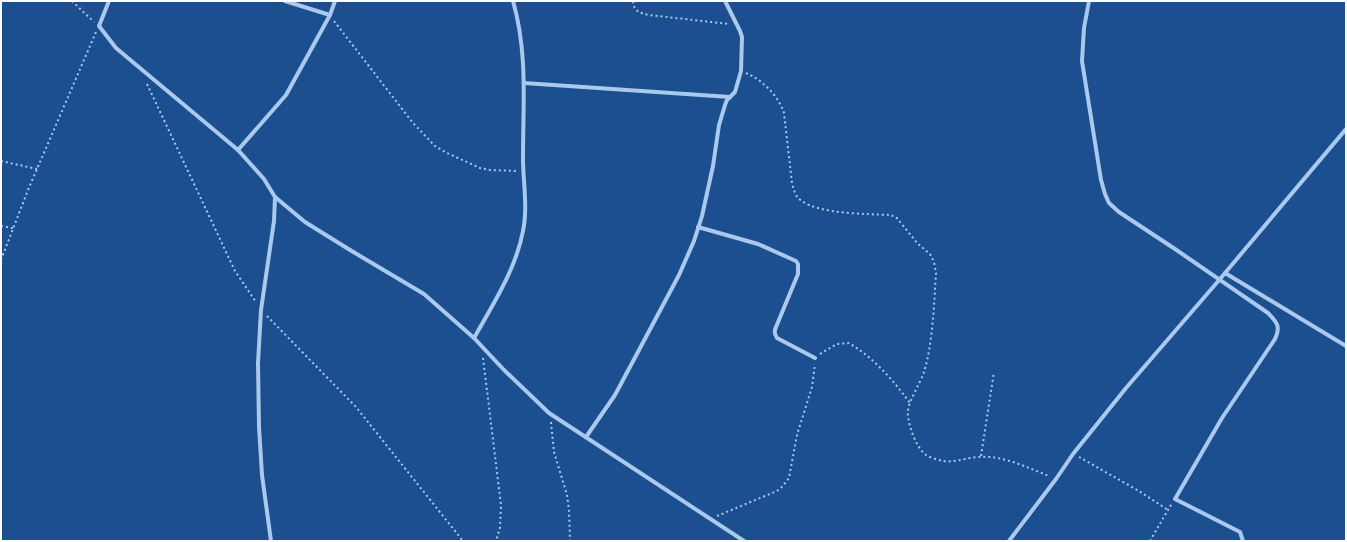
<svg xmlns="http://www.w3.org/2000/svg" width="1347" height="542" viewBox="0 0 1347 542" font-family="Signika,sans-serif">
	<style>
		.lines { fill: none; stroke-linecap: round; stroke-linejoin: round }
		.path { stroke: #a9c9ee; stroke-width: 2; stroke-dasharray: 2 3; stroke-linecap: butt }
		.minor { stroke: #a9c9ee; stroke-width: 4 }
	</style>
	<rect width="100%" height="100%" fill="#1b4f8f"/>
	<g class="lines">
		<g class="path">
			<polyline points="72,1 94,22"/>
			<path d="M633 1C634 11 639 13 649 15L729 24"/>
			<polyline points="334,21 413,123 435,146 447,153 480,168 490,170 516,171"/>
			<path d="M746 73C763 80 779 97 784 113L792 183C794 190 795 197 802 201 819 214 868 214 890 215L896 217 918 244 930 254 934 262 936 273C934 303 933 343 924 372 920 384 909 400 908 411 907 423 916 448 926 455 931 458 938 460 943 461 955 463 968 457 980 457 1003 455 1028 468 1049 476"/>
			<polyline points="147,84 235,271 256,302"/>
			<polyline points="1,161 37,169"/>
			<polyline points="1,226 13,228"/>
			<polyline points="1,260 28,190 96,32"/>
			<polyline points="267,316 356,407 463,541"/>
			<path d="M820 354 837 344 849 343C874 358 893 380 910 403"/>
			<polyline points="483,358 501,505 500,528 496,541"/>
			<polyline points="551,422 554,452 567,495 569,510 570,541"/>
			<polyline points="981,456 994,372"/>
			<polyline points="1079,457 1139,491 1168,510"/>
			<polyline points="717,516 777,491 783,486 789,478 797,435 812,387 815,364"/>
			<polyline points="1150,541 1172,503"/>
		</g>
		<g class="minor">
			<polyline points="109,1 99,26 116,48 238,150 264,179 275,197 274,221 261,310 258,363 259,427 262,475 271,541"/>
			<polyline points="285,1 330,15"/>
			<path d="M1089 1 1084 28 1082 61 1101 180 1105 194 1109 203 1119 212 1175 249 1268 313C1277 322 1281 327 1275 339L1222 418 1175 499 1240 532 1243 541"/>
			<polyline points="524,83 730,97"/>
			<polyline points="238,150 286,95 330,15 335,1"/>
			<polyline points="275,197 305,222 350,250 424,294 474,338 504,370 549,413 744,541"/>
			<path d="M698 227 758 244 796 261 798 264V274L776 327C774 331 774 334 777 338L815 358"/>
			<polyline points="1225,273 1346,346"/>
			<path d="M474 338C493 304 516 269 523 231 528 207 523 182 523 158 523 105 528 53 513 1"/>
			<polyline points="586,437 615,395 679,275 694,241 702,216 713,166 719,125 725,105 727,100 735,92 741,71 742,37 740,31 725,1"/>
			<polyline points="1009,541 1056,479 1073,454 1126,388 1220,279 1346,129"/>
		</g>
	</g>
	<rect width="1347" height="542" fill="none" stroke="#ffffff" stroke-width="4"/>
</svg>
